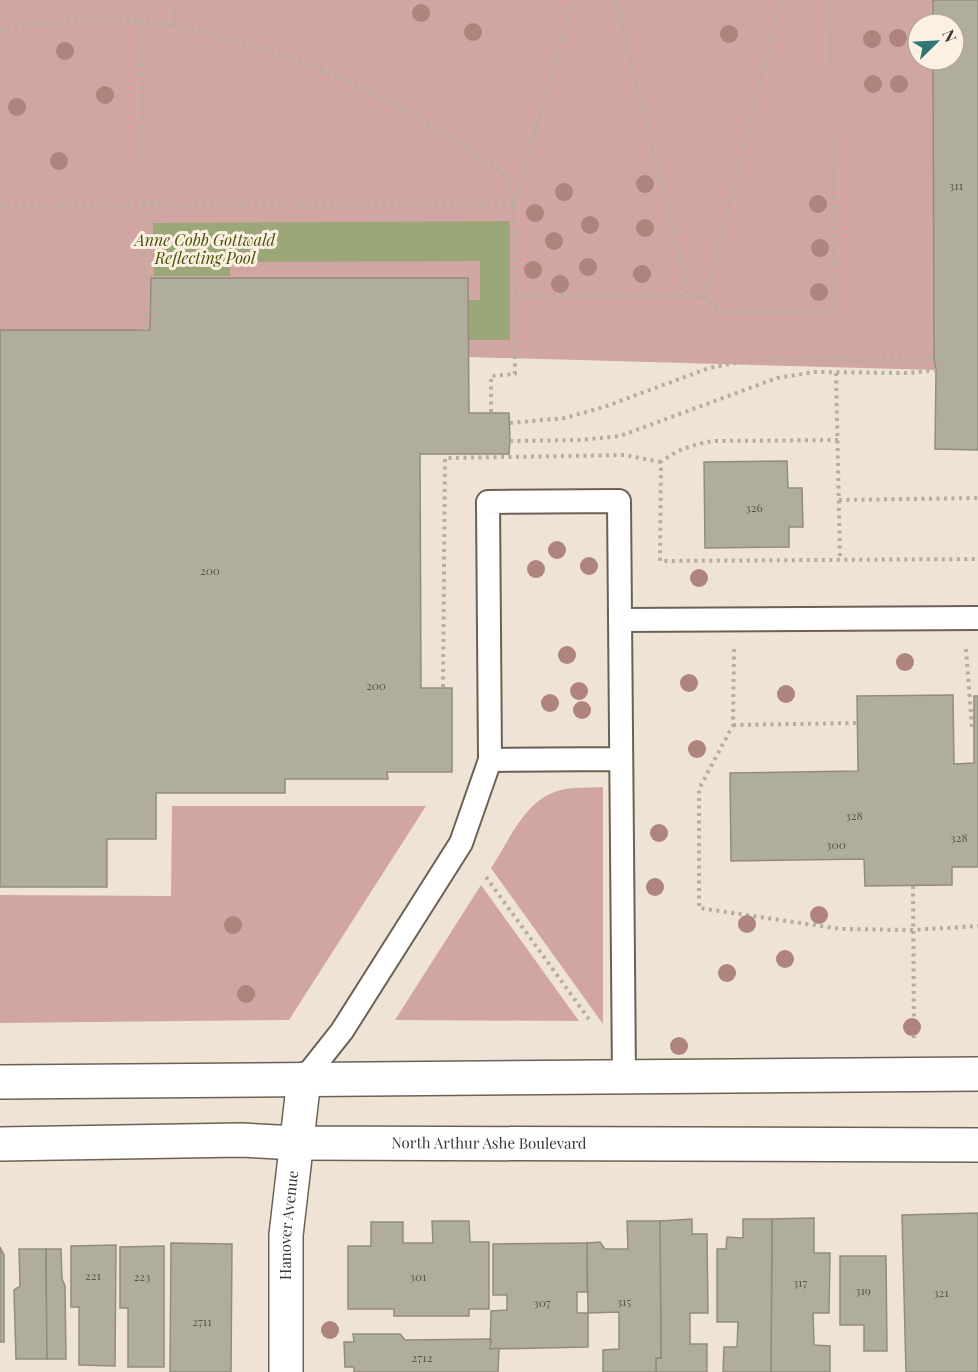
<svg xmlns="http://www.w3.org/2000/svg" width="978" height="1372" viewBox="0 0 978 1372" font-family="'Playfair Display',serif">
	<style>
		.green { fill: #d1a6a2 }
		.water { fill: #9ba779 }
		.building { fill: #b1ad9c; stroke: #918d7d; stroke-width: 1.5 }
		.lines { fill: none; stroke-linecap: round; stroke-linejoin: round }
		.lane-casing { stroke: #6b6155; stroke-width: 26 }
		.street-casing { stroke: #6b6155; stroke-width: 36 }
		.primary-casing { stroke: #6b6155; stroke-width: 36 }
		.path { stroke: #b6aca0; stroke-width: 4; stroke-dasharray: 3 4.5; stroke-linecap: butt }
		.lane { stroke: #fff; stroke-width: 22 }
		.street { stroke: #fff; stroke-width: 33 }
		.primary { stroke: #fff; stroke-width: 33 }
		.tree { fill: #af847d }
		.labels { text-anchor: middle; stroke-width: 6; stroke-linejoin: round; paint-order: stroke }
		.number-label { font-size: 12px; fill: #5b564d }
		.street-label { font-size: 15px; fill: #3e3933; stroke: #fdf0e2 }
		.water-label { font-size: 16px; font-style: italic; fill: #445205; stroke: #fdf0e2 }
	</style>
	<rect width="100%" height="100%" fill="#efe3d5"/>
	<g class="green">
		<polygon points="0,0 933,0 933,24 918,24 918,60 933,60 934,312 936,370 468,357 468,278 151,278 150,330 0,330"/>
		<path d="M603 787V1024L491 868C511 838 526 796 565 789 577 787 591 788 603 787Z"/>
		<polygon points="172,806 426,806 289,1020 0,1023 0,895 171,896"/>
		<polygon points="481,885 579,1021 395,1020"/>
	</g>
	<polygon class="water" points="510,221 510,340 469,340 469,300 480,300 480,261 230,262 230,276 154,276 153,223"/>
	<g class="building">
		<polygon points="933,0 978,0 978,450 935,449 936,370 934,358 933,60 954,60 954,24 933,24"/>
		<polygon points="151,278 468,278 469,413 509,413 510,441 509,454 420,454 421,688 452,688 452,772 387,772 388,779 285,779 285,793 156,793 156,839 107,839 107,887 0,887 0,330 150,330"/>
		<polygon points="787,461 788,488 802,488 803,527 789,527 789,547 705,548 704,462"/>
		<polygon points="953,695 954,764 974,763 974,696 978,696 978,867 952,867 952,885 865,886 864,859 731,861 730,773 858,771 857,696"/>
		<polygon points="978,1213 978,1372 906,1372 902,1215"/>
		<polygon points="814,1218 814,1253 830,1253 829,1313 813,1313 814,1345 830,1346 830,1372 771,1372 772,1219"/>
		<polygon points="692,1219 692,1234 707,1234 708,1313 690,1313 690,1344 707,1344 707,1372 656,1372 656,1358 661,1358 660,1221"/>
		<polygon points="743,1219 772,1219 771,1372 723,1372 724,1347 737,1347 738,1322 717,1322 717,1249 726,1249 727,1237 743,1238"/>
		<polygon points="432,1221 469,1221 470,1242 489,1242 489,1309 469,1309 469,1316 394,1316 394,1309 348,1309 348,1246 371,1246 371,1222 403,1222 403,1243 433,1243"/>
		<polygon points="627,1221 660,1221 661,1358 656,1358 656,1372 603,1372 603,1350 619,1349 619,1312 588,1313 587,1243 600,1242 605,1249 628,1249"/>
		<polygon points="171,1243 232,1244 231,1372 170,1372"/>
		<polygon points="587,1243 587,1292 577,1292 577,1313 588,1313 588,1347 490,1349 491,1311 507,1310 507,1295 493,1295 493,1244"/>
		<polygon points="116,1245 115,1366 79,1365 79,1307 71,1307 71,1246"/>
		<polygon points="164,1246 164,1367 128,1367 128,1308 120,1308 120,1247"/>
		<polygon points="0,1247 4,1255 4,1342 0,1342"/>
		<polygon points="19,1249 46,1249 47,1359 16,1359 14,1290 20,1286"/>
		<polygon points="46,1249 61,1249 62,1279 65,1286 66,1359 47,1359"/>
		<polygon points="840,1256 886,1256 887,1351 864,1351 864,1325 840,1325"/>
		<polygon points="353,1334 400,1334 405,1340 491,1339 490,1349 499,1348 498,1372 354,1372 354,1367 345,1367 344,1342 354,1342"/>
	</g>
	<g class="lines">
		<defs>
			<g id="lane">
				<polyline points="621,620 978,618"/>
				<polyline points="621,759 490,760 488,502 619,501 624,1077"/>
				<polyline points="304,1079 342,1031 461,843 490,760"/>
			</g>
			<g id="street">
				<path id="s1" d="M286 1372V1235L304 1079"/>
			</g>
			<g id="primary">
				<polyline points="0,1082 978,1074"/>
				<path id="s2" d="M0 1144 241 1140 297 1143 978 1145"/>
			</g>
		</defs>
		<use href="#lane" class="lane-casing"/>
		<use href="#street" class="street-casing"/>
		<use href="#primary" class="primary-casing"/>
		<g class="path">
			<polyline points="615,0 686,279 687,296 703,297 719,312 835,311 830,0"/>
			<polyline points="174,25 176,0"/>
			<path d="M0 30C52 20 88 17 141 21"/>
			<polyline points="0,205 514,204"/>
			<polyline points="515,295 687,296"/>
			<polyline points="703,297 711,276 781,0"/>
			<path d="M145 330 141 21C255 36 367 81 462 145 471 152 498 167 503 174 509 182 511 195 514 204"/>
			<polyline points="836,373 840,560"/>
			<polyline points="491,412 491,376 515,374 514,204 573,0"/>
			<polyline points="510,423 565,418 604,407 709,368 752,360 934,358"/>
			<path d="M838 440 714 441C694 444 676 450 661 462L660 561 978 559"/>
			<polyline points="510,441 581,440 620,436 777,378 814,372 910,373 936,370"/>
			<polyline points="839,500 978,498"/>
			<polyline points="734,649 733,725 699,789 699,908 841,929 913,930 978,926"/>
			<polyline points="966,649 972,727"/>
			<polyline points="443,687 445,458 625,455 661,462"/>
			<polyline points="733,725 857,723"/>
			<polyline points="486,877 591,1022"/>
			<polyline points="913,886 914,1038"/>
		</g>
		<use href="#lane" class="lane"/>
		<use href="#street" class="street"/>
		<use href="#primary" class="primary"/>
	</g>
	<g class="tree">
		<circle cx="421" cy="13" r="9"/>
		<circle cx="473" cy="32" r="9"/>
		<circle cx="729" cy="34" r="9"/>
		<circle cx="898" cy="38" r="9"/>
		<circle cx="872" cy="39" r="9"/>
		<circle cx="65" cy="51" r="9"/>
		<circle cx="873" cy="84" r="9"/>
		<circle cx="899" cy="84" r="9"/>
		<circle cx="105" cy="95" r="9"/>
		<circle cx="17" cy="107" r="9"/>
		<circle cx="59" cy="161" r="9"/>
		<circle cx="645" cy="184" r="9"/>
		<circle cx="564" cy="192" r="9"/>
		<circle cx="818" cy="204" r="9"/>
		<circle cx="535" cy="213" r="9"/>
		<circle cx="590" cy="225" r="9"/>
		<circle cx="645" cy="228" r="9"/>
		<circle cx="554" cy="241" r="9"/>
		<circle cx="820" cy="248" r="9"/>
		<circle cx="588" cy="267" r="9"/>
		<circle cx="533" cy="270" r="9"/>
		<circle cx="642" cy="274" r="9"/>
		<circle cx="560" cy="284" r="9"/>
		<circle cx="819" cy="292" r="9"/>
		<circle cx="557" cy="550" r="9"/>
		<circle cx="589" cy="566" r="9"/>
		<circle cx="536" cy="569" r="9"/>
		<circle cx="699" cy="578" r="9"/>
		<circle cx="567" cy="655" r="9"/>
		<circle cx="905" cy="662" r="9"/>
		<circle cx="689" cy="683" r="9"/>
		<circle cx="579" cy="691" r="9"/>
		<circle cx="786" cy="694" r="9"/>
		<circle cx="550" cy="703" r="9"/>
		<circle cx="582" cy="710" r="9"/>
		<circle cx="697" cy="749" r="9"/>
		<circle cx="659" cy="833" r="9"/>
		<circle cx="655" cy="887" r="9"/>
		<circle cx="819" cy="915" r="9"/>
		<circle cx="747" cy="924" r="9"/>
		<circle cx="233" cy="925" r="9"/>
		<circle cx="785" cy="959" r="9"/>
		<circle cx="727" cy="973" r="9"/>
		<circle cx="246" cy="994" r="9"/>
		<circle cx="912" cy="1027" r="9"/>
		<circle cx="679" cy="1046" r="9"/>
		<circle cx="330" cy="1330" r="9"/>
	</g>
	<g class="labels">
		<g class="number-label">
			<text x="956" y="190">311</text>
			<text x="754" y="512">326</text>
			<text x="210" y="575">200</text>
			<text x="376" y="690">200</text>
			<text x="854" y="820">328</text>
			<text x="959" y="842">328</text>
			<text x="836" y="849">300</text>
			<text x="93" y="1280">221</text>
			<text x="142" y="1281">223</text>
			<text x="418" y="1281">301</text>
			<text x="800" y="1287">317</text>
			<text x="863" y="1295">319</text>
			<text x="941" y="1297">321</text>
			<text x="624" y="1306">315</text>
			<text x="542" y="1307">307</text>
			<text x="202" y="1326">2711</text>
			<text x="422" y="1362">2712</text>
		</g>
		<g class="street-label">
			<text dy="5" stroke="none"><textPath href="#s2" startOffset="489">North Arthur Ashe Boulevard</textPath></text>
			<text dy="5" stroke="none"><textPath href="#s1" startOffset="147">Hanover Avenue</textPath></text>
		</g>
		<g class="water-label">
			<text x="205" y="246">Anne Cobb Gottwald<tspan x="205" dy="18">Reflecting Pool</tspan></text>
		</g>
	</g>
	<g transform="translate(936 42) rotate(66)"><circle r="28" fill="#fdf0e2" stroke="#b1a79c" stroke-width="1.5"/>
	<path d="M0-4.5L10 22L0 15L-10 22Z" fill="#2e7776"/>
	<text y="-9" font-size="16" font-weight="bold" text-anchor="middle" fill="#3e3933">N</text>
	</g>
</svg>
